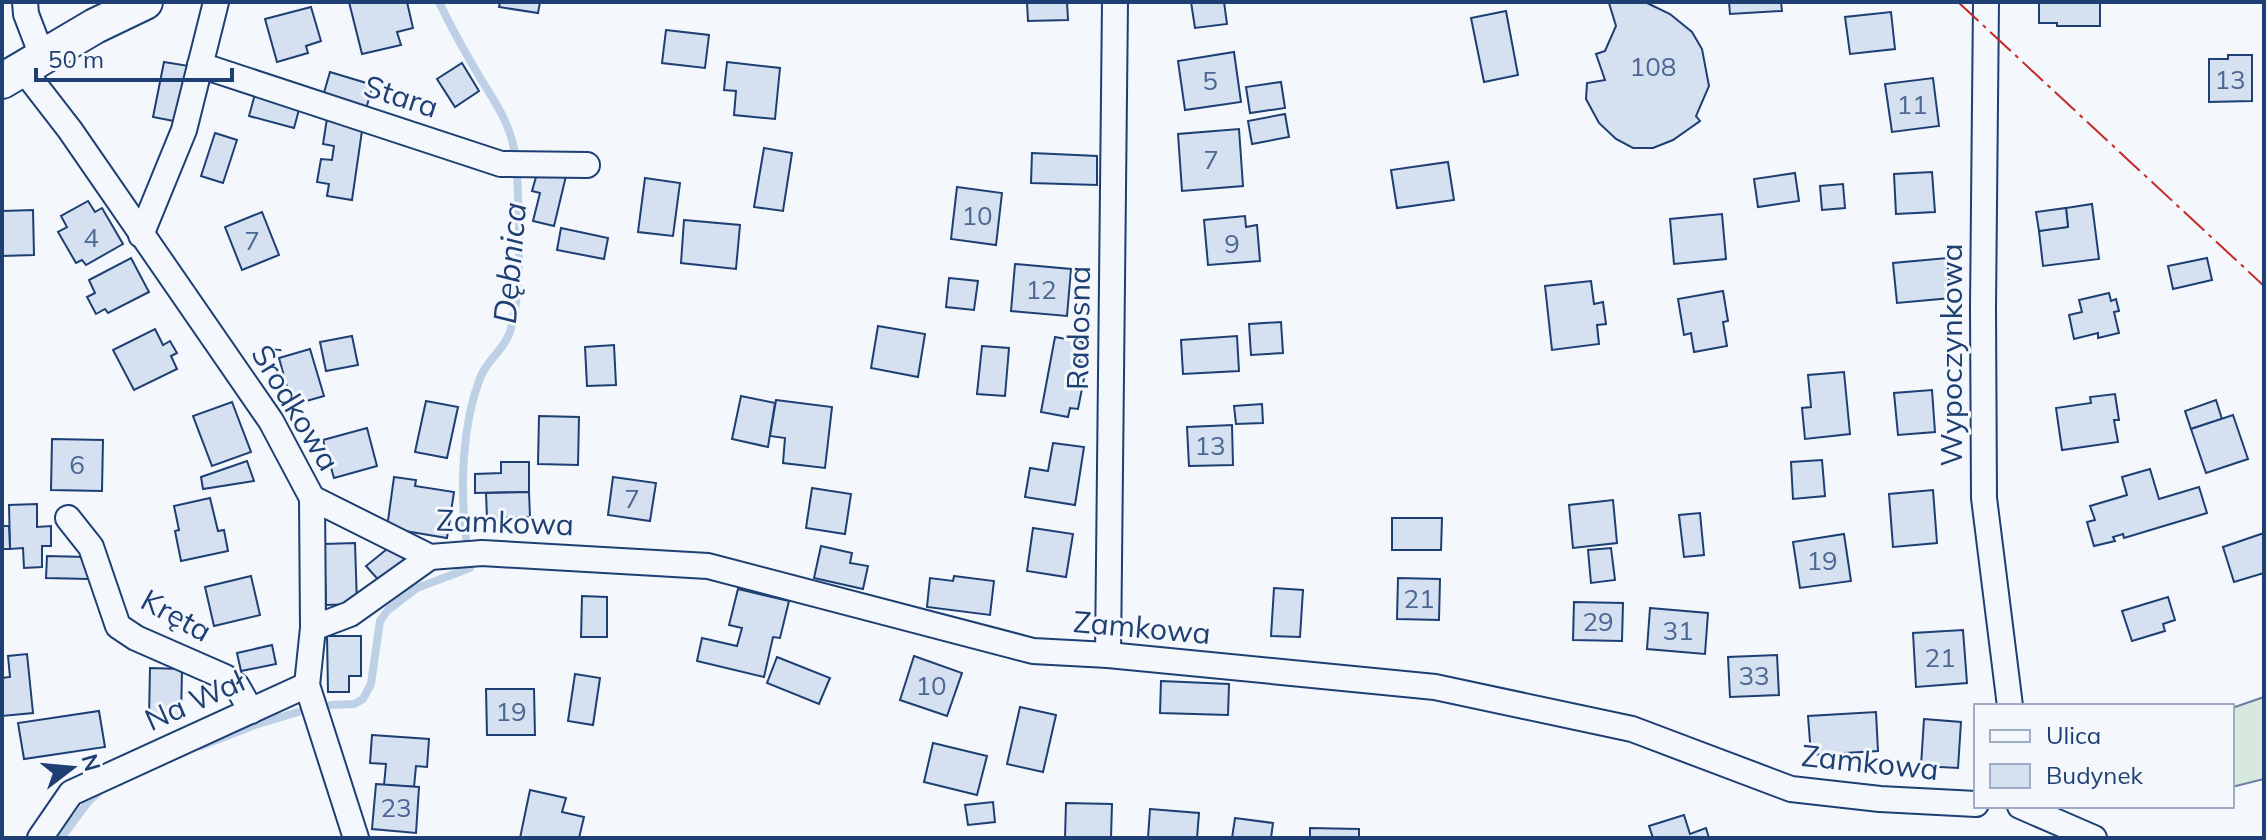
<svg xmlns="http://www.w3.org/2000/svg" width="2266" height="840" viewBox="0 0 2266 840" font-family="Mulish,sans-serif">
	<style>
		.green { fill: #d7e8df; stroke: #687fa3; stroke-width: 2 }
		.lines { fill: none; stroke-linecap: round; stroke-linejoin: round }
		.stream { stroke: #bed0e5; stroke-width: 8 }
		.building { fill: #d5e0f0; stroke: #1d3f73; stroke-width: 2 }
		.street-casing { stroke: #1d3f73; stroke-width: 28 }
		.secondary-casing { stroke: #1d3f73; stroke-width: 38 }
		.street { stroke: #f4f7fb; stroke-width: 24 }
		.secondary { stroke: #f4f7fb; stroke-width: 34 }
		.power { stroke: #c62828; stroke-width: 2; stroke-dasharray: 28 6 4 6; stroke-linecap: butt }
		.labels { text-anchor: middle; stroke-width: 6; stroke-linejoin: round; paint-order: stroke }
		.number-label { font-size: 26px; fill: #4b6792 }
		.street-label { font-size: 30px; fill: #1d3f73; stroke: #f4f7fb }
		.water-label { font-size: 32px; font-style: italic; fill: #1d3f73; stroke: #f4f7fb }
	</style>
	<rect width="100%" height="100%" fill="#f4f7fb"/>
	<polygon class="green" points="2264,697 2264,779 2232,787 2232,708"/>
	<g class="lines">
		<g class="stream">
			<path d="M439 2C450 25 462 47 475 69 492 99 509 118 515 154"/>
			<path d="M466 537C460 486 462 426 480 378 486 361 504 350 510 332 523 288 519 219 517 172"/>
			<polyline points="331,705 354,704 363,699 371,684 380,621 388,610 417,588 470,568"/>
			<polyline points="201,746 255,725 298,712"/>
			<polyline points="61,838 88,802 101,790"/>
		</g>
	</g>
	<g class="building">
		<polygon points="349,2 407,2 413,28 397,32 401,45 362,54"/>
		<polygon points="500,2 540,2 538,13 499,7"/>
		<polygon points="1027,2 1067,2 1068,20 1028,21"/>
		<polygon points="1191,2 1224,2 1227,24 1195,28"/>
		<polygon points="1645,2 1670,14 1692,32 1702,49 1709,86 1696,116 1700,121 1673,140 1653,148 1633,148 1616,139 1599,123 1586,99 1587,83 1605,80 1596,54 1605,51 1616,26 1609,3"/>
		<polygon points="1729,2 1781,2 1782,11 1730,14"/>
		<polygon points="2039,2 2100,2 2100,26 2057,26 2057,23 2039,23"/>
		<polygon points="311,7 321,41 306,46 308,53 277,62 265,19"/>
		<polygon points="1506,11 1518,75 1484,82 1471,18"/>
		<polygon points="1891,12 1895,49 1850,54 1845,17"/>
		<polygon points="666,30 709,35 705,68 662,63"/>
		<polygon points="1234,52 1241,102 1185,110 1178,61"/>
		<polygon points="2228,55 2252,55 2252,101 2209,102 2209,59 2228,59"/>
		<polygon points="164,62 189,66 179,122 153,117"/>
		<polygon points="727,62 780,68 775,119 734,115 736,91 724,90"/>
		<polygon points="462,63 479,91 455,107 437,79"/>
		<polygon points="330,72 373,85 366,109 323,96"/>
		<polygon points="1933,78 1939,126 1892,132 1885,84"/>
		<polygon points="1281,82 1285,108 1250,113 1246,87"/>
		<polygon points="255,94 300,106 294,128 249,116"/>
		<polygon points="328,112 363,124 352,200 327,196 329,184 317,182 321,159 332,160 334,146 323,144"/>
		<polygon points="1285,114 1289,137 1252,144 1248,121"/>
		<polygon points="1239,129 1243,186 1182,191 1178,134"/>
		<polygon points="215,133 237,140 223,183 201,176"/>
		<polygon points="764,148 792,153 783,211 754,207"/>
		<polygon points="1032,153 1097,156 1097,185 1031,183"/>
		<polygon points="1448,162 1454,200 1397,208 1391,170"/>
		<polygon points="538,170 566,176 554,226 533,221 540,193 532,191"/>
		<polygon points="1932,172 1935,212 1896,214 1894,174"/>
		<polygon points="1795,173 1799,201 1758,207 1754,179"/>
		<polygon points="645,178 680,183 673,236 638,232"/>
		<polygon points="1843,184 1845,208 1822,210 1820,186"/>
		<polygon points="957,187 1002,193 996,245 951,239"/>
		<polygon points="88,201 95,212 102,208 123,244 86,265 82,260 76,263 58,232 67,227 61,216"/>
		<polygon points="2092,204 2099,259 2043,266 2039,231 2068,227 2066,208"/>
		<polygon points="2066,208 2068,227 2039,231 2036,212"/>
		<polygon points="33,210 34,255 2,256 2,211"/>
		<polygon points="262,212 279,255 242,270 225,227"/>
		<polygon points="1722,214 1726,259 1674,264 1670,219"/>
		<polygon points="1245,216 1246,227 1257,225 1260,261 1208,265 1204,220"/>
		<polygon points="684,220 740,225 736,269 681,263"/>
		<polygon points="561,228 608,238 604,259 557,250"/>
		<polygon points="131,258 149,292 108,313 105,309 96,314 87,297 95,293 89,280"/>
		<polygon points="1947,258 1951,298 1897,303 1893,263"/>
		<polygon points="2207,258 2212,280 2173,289 2168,266"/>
		<polygon points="1015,264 1071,269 1067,316 1011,311"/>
		<polygon points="949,278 978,281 974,310 946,307"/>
		<polygon points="1591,281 1594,304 1603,302 1606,324 1597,325 1599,344 1552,350 1545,286"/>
		<polygon points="1723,291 1728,321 1723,322 1727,346 1694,352 1691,333 1684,335 1678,299"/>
		<polygon points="2109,293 2111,301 2116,299 2119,311 2114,312 2119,333 2098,338 2098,333 2074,339 2069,315 2082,312 2079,300"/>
		<polygon points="1281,322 1283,353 1251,355 1249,324"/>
		<polygon points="878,326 925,334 918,377 871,368"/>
		<polygon points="155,329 163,345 170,341 177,353 171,356 177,369 134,390 113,350"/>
		<polygon points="352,336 358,365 326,371 320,342"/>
		<polygon points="1237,336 1239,371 1183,374 1181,340"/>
		<polygon points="1055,337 1083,342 1079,362 1087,363 1078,409 1070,408 1068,417 1041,412"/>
		<polygon points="614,345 616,385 587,386 585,347"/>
		<polygon points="982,346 1009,348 1005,396 977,394"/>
		<polygon points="310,349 324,396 292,405 279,358"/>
		<polygon points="1844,372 1850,434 1805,439 1802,408 1811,407 1808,375"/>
		<polygon points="1932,390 1935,432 1898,435 1894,393"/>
		<polygon points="2115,394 2119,420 2114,420 2118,442 2062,450 2056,408 2091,403 2090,397"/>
		<polygon points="741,396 775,403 768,447 732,439"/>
		<polygon points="776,400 832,407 825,468 783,463 785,438 770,436"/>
		<polygon points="2216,400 2222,419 2191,429 2185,411"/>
		<polygon points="426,401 458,407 447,458 415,452"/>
		<polygon points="232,402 251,452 212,466 193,416"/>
		<polygon points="1262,404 1263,423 1236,424 1234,406"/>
		<polygon points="2233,415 2248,459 2206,473 2191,429"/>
		<polygon points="539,416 579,417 578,465 538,464"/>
		<polygon points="1232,425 1233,465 1189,466 1187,427"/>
		<polygon points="367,428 377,466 334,478 323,440"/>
		<polygon points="52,439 103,440 102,491 51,490"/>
		<polygon points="1053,443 1084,447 1075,505 1025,497 1030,468 1048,471"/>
		<polygon points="1822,460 1825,496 1793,499 1791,462"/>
		<polygon points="247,461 254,481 203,489 201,477"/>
		<polygon points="501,462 529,462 529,492 475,493 475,474 501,473"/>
		<polygon points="2150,469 2159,499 2199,487 2207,513 2124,538 2123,534 2113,537 2115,541 2094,546 2087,522 2095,520 2090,506 2127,495 2122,477"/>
		<polygon points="394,477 416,480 415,486 454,492 447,538 387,528"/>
		<polygon points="613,477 656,483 650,521 608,515"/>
		<polygon points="812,488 851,494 845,534 806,528"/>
		<polygon points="1933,490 1937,543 1893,547 1889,494"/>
		<polygon points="529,492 530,517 487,518 486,493"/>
		<polygon points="210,498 218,531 224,530 228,551 181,561 175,531 179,530 174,506"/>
		<polygon points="1613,500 1617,543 1573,548 1569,505"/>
		<polygon points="37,504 37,527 51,526 51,546 42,546 42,567 24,568 23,548 10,549 9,505"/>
		<polygon points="1700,513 1704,555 1684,557 1679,515"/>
		<polygon points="1392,518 1442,518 1441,550 1392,550"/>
		<polygon points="2,526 9,526 10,549 2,549"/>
		<polygon points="1033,528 1073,534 1066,577 1027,571"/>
		<polygon points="2264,533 2264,573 2234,582 2223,547"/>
		<polygon points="1844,534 1851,581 1800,588 1793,542"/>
		<polygon points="355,543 357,604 326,605 324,544"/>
		<polygon points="392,545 415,558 382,584 366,566"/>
		<polygon points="821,546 852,553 850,563 868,566 863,589 814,578"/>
		<polygon points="1611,548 1615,580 1591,583 1588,550"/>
		<polygon points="47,556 88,557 88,579 46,578"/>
		<polygon points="251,576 260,615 214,626 205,587"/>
		<polygon points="954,576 994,581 990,615 927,607 930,578 953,581"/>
		<polygon points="1398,578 1440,579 1439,620 1397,619"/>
		<polygon points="1274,588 1303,590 1300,637 1271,636"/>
		<polygon points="738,589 789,601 780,638 773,637 764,677 697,661 702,638 737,646 742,628 729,625"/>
		<polygon points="582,596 607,597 607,637 581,637"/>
		<polygon points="2168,597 2175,620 2163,624 2165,631 2132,641 2122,611"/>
		<polygon points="1574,602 1623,603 1622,641 1573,640"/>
		<polygon points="1650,608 1708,613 1705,654 1647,649"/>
		<polygon points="1963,630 1967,683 1916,687 1913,633"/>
		<polygon points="327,636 361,636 361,676 349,676 349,692 328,692"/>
		<polygon points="272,645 276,664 241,671 237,653"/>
		<polygon points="27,654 33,713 2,716 2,678 10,677 8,656"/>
		<polygon points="1777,655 1779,695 1730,697 1728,657"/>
		<polygon points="914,656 962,673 947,716 900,700"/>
		<polygon points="777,657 830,678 819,704 767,683"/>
		<polygon points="150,668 182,669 181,720 149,719"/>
		<polygon points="575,674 600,678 593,725 568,721"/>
		<polygon points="1161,681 1229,684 1228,715 1160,713"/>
		<polygon points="486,689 534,689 535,735 487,735"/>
		<polygon points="1020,707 1056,715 1043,772 1007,764"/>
		<polygon points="99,711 105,747 24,759 18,723"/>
		<polygon points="1876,712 1878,751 1811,755 1808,716"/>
		<polygon points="1924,719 1961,722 1958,768 1921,766"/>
		<polygon points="372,735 429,739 427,767 416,766 414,787 384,785 386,764 370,763"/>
		<polygon points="933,743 987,756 977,795 924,782"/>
		<polygon points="376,784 419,787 416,833 372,829"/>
		<polygon points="530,790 566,798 562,812 584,817 579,838 520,838"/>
		<polygon points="993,802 995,822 968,825 965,805"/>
		<polygon points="1066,803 1112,804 1111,838 1065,838"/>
		<polygon points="1150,809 1199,813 1197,838 1148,838"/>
		<polygon points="1684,815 1690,834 1706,828 1709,838 1653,838 1649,826"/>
		<polygon points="1235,818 1273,823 1271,838 1232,838"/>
		<polygon points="1310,828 1359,829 1359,838 1310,838"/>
	</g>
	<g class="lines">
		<defs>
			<g id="street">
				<polyline points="25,2 26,14 42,56"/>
				<polyline points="1986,2 1983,308 1984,498 2010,706"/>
				<polyline points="200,65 501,164 587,165"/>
				<polyline points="22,68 70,130 271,421 312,498 313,628 307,685 356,838"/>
				<polyline points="141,235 184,130 216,2"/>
				<polyline points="312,498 430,557 482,553 708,566 1033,651 1108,655 1435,687 1632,729 1791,789 1880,799 1976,804"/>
				<polyline points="68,518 91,547 118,626 136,638 225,677 237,686 251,711"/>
				<polyline points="313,628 350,614 430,557"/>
				<polyline points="1108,655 1115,2"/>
				<polyline points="2020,806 2094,838"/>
				<polyline points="40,838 71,793 307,685"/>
			</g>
			<polyline id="secondary" points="2,81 95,26 145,2"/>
		</defs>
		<use href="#street" class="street-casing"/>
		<use href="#secondary" class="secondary-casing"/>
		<use href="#street" class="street"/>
		<use href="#secondary" class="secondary"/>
		<polyline class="power" points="1958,2 2264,286"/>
	</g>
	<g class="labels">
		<g class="number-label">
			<text x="1653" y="76">108</text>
			<text x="2230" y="89">13</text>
			<text x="1210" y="90">5</text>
			<text x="1912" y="114">11</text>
			<text x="1211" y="169">7</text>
			<text x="977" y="225">10</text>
			<text x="91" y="247">4</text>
			<text x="252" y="250">7</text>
			<text x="1232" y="253">9</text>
			<text x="1041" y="299">12</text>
			<text x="1210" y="455">13</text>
			<text x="77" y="474">6</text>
			<text x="632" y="508">7</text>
			<text x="1822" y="570">19</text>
			<text x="1419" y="608">21</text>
			<text x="1598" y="631">29</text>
			<text x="1678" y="640">31</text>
			<text x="1940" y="667">21</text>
			<text x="1754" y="685">33</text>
			<text x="931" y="695">10</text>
			<text x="511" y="721">19</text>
			<text x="396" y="817">23</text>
		</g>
		<g class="street-label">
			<text transform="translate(401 97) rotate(18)" y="10">Stara</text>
			<text transform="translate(1079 328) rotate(-89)" y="10">Radosna</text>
			<text transform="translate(1952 355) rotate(-90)" y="10">Wypoczynkowa</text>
			<text transform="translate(295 408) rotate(59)" y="10">Środkowa</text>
			<text transform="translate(505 523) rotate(2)" y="10">Zamkowa</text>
			<text transform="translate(176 616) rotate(29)" y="10">Kręta</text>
			<text transform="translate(1142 628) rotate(5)" y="10">Zamkowa</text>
			<text transform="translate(195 701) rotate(-24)" y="10">Na Wał</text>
			<text transform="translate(1870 763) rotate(6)" y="10">Zamkowa</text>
		</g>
		<g class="water-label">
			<text transform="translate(510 263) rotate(-85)" y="11">Dębnica</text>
		</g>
	</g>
	<rect width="2266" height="840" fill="none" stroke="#1d3f73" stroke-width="8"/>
	<rect x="1974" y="704" width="260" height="104" fill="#f4f7fb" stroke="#9eadc5" stroke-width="2"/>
	<rect x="1990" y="730" width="40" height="12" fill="#f4f7fb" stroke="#9eadc5" stroke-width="2"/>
	<text x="2046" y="744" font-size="24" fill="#1d3f73">Ulica</text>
	<rect x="1990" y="764" width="40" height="24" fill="#d5e0f0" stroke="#9eadc5" stroke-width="2"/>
	<text x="2046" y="784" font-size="24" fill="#1d3f73">Budynek</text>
	<g transform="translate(72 768) rotate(74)" stroke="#f4f7fb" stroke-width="6" paint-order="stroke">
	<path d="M0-6L14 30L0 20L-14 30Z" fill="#1d3f73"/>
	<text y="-12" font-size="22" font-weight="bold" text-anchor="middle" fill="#1d3f73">N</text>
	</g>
	<path d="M36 68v12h196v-12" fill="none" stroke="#1d3f73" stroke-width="4"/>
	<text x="48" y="68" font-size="24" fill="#1d3f73" stroke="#f4f7fb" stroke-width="6" paint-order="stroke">50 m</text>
</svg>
